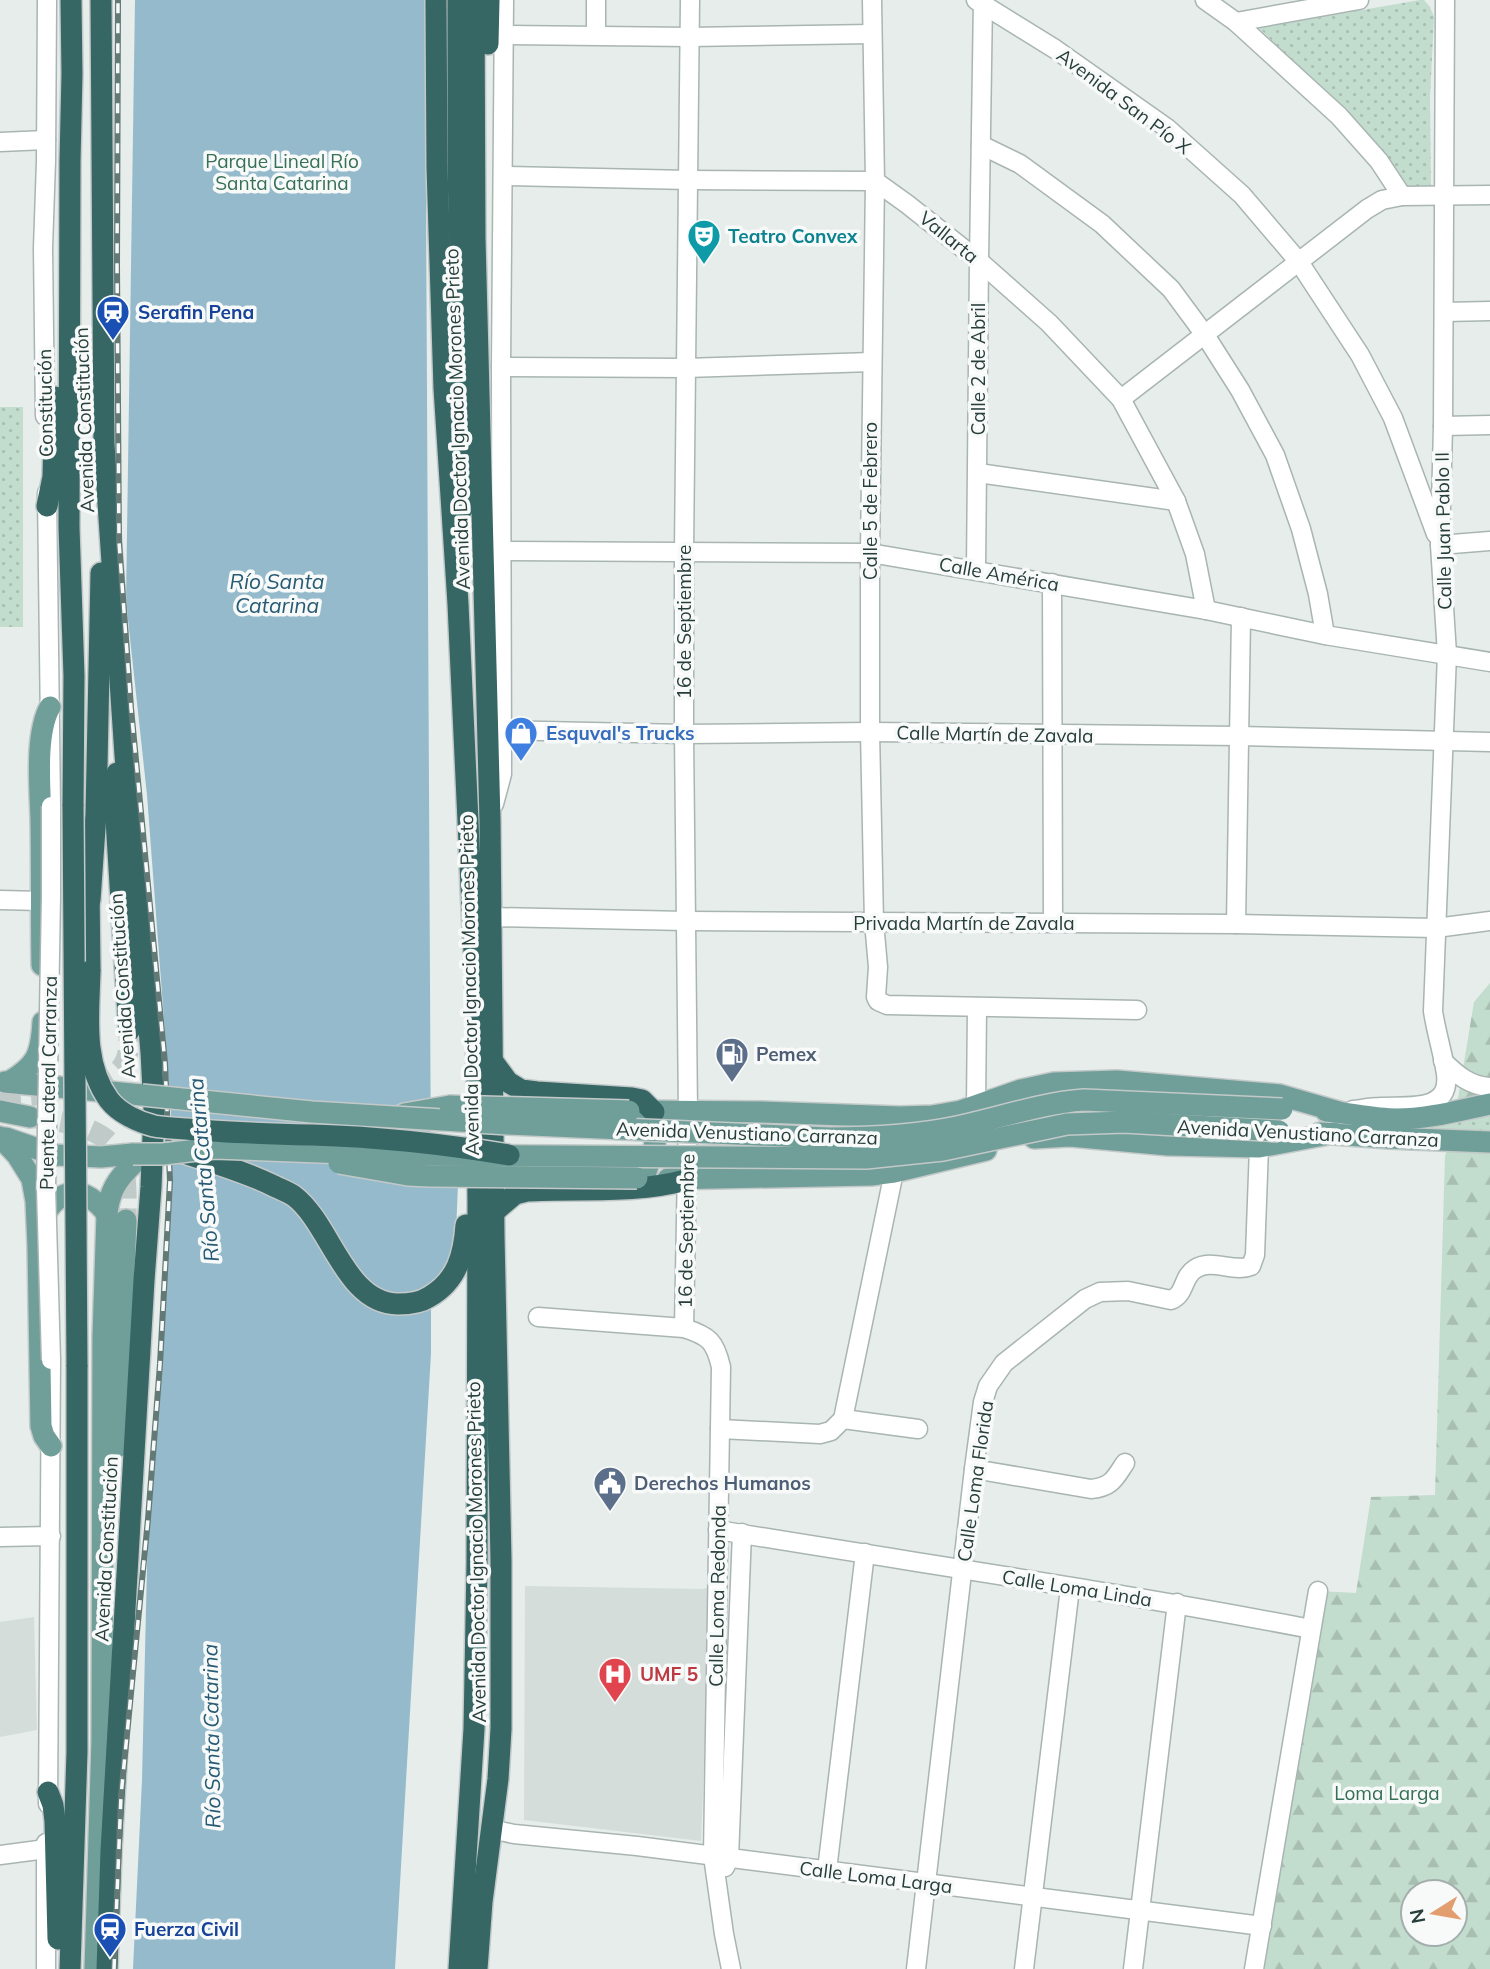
<svg xmlns="http://www.w3.org/2000/svg" width="1490" height="1969" viewBox="0 0 1490 1969" font-family="Mulish,sans-serif">
	<style>
		.built { fill: #d5dddb }
		.forest { fill: url(#forest-firs); fill-rule: evenodd }
		.park { fill: url(#park-dots) }
		.water { fill: #95bacc }
		.lines { fill: none; stroke-linecap: round; stroke-linejoin: round }
		.major-tunnel { stroke: #c0cac8; stroke-width: 21; stroke-dasharray: 21 10; stroke-linecap: butt }
		.highway-tunnel { stroke: #c0cac8; stroke-width: 21; stroke-dasharray: 21 10; stroke-linecap: butt }
		.minor-casing { stroke: #a9b5b3; stroke-width: 21 }
		.major-casing { stroke: #c3c9c8; stroke-width: 24 }
		.highway-casing { stroke: #c3c9c8; stroke-width: 24 }
		.minor { stroke: #fff; stroke-width: 18 }
		.major { stroke: #709e99; stroke-width: 21 }
		.highway { stroke: #366765; stroke-width: 21 }
		.rail-casing { stroke: #627976; stroke-width: 6 }
		.rail { stroke: #f7faf9; stroke-width: 3.5; stroke-dasharray: 10; stroke-linecap: butt }
		.minor-bridge-casing { stroke: #a9b5b3; stroke-width: 21; stroke-linecap: butt }
		.major-bridge-casing { stroke: #c3c9c8; stroke-width: 24; stroke-linecap: butt }
		.highway-bridge-casing { stroke: #c3c9c8; stroke-width: 24; stroke-linecap: butt }
		.minor-bridge { stroke: #fff; stroke-width: 18 }
		.major-bridge { stroke: #709e99; stroke-width: 21 }
		.highway-bridge { stroke: #366765; stroke-width: 21 }
		.labels { text-anchor: middle; stroke-width: 7; stroke-linejoin: round; paint-order: stroke }
		.street-label { font-size: 19px; fill: #273e3b; stroke: #f7faf9 }
		.park-label { font-size: 19px; fill: #367056; stroke: #f7faf9 }
		.culture-label { font-size: 19px; font-weight: bold; fill: #0d838f; stroke: #f7faf9; text-anchor: start }
		.transit-label { font-size: 19px; font-weight: bold; fill: #164399; stroke: #f7faf9; text-anchor: start }
		.shop-label { font-size: 19px; font-weight: bold; fill: #366cbe; stroke: #f7faf9; text-anchor: start }
		.service-label { font-size: 19px; font-weight: bold; fill: #4e5e75; stroke: #f7faf9; text-anchor: start }
		.health-label { font-size: 19px; font-weight: bold; fill: #be3a42; stroke: #f7faf9; text-anchor: start }
		.water-label { font-size: 21px; font-style: italic; fill: #275a74; stroke: #f7faf9 }
	</style>
	<defs>
		<pattern id="forest-firs" width="22" height="20" patternUnits="userSpaceOnUse" patternTransform="scale(1.75)"><rect width="22" height="20" fill="#c2dccd"/><path d="M5 1l3.5 6h-7zM16 11l3.5 6h-7z" fill="#a7beb1"/></pattern>
		<pattern id="park-dots" width="8" height="8" patternUnits="userSpaceOnUse" patternTransform="scale(1.75)"><rect width="8" height="8" fill="#c2dccd"/><path d="M2 2h.1M6 6h.1" fill="none" stroke="#a7beb1" stroke-width="1.8" stroke-linecap="round"/></pattern>
	</defs>
	<rect width="100%" height="100%" fill="#e6edeb"/>
	<g class="built">
		<polygon points="525,1586 702,1589 711,1587 701,1841 524,1820"/>
		<polygon points="34,1617 37,1730 0,1737 0,1622"/>
	</g>
	<path class="forest" d="M1490 983V1969H1256L1318 1591 1356 1593 1371 1497 1435 1495 1445 1156 1452 1135 1474 1002ZM1413 1892H1455V1934H1413Z"/>
	<g class="park">
		<polygon points="1420,0 1424,0 1430,7 1434,17 1430,97 1431,193 1416,196 1362,128 1259,28"/>
		<rect x="0" y="407" width="23" height="220"/>
		<polygon points="1490,1117 1490,1137 1411,1131"/>
	</g>
	<polygon class="water" points="135,0 425,0 431,1183 458,1184 456,1233 446,1279 431,1290 431,1353 395,1969 133,1969 142,1780 148,1524 172,1126 147,795 126,601"/>
	<g class="lines">
		<path class="major-tunnel" d="M30 1117C63 1122 112 1125 123 1165 127 1182 126 1202 126 1220"/>
		<path class="highway-tunnel" d="M0 1098C30 1096 101 1091 121 1068 130 1057 129 1045 129 1031"/>
		<defs>
			<g id="minor">
				<polyline points="872,0 875,181 870,553 870,732 874,922 878,967 876,997 878,1001 887,1005 1137,1010"/>
				<polyline points="976,0 1055,49 1167,128 1242,195 1299,262 1360,355 1393,418 1436,534"/>
				<polyline points="1205,0 1236,22 1339,116 1379,161 1402,196"/>
				<polyline points="1236,22 1359,0"/>
				<polyline points="503,35 690,37 872,34"/>
				<polyline points="596,35 596,0"/>
				<polyline points="0,142 46,140"/>
				<polyline points="981,145 1020,164 1102,224 1171,289 1205,335 1240,390 1275,455 1301,529 1318,594 1325,635"/>
				<polyline points="503,176 689,180 875,181 907,204 979,261 1049,323 1121,399 1176,501 1195,554 1206,610"/>
				<polyline points="1444,312 1490,311"/>
				<polyline points="501,367 686,368 872,362"/>
				<polyline points="1121,399 1367,209 1382,200 1402,196 1490,195"/>
				<polyline points="45,416 43,248 46,161 47,0"/>
				<polyline points="1443,426 1490,425"/>
				<polyline points="978,473 1176,501"/>
				<polyline points="47,493 51,806"/>
				<polyline points="1440,545 1490,541"/>
				<polyline points="501,551 870,553 1206,610 1325,635 1490,662"/>
				<polyline points="976,570 979,261 983,0"/>
				<polyline points="1052,583 1053,923"/>
				<polyline points="501,730 684,734 870,732 1239,736 1490,742"/>
				<polyline points="494,804 502,774 501,367 504,0"/>
				<polyline points="0,900 41,901"/>
				<polyline points="491,917 686,921 1236,924 1436,928 1490,921"/>
				<polyline points="1236,924 1241,617"/>
				<path d="M1443 1061C1457 1075 1470 1086 1490 1087"/>
				<polyline points="976,1107 977,1007"/>
				<path d="M1353 1110C1362 1109 1371 1107 1380 1107 1404 1105 1451 1114 1446 1074 1443 1053 1436 1032 1433 1011L1447 654 1440 545 1443 426 1445 0"/>
				<path d="M538 1317 684 1328C709 1336 715 1341 721 1367L713 1856 724 1934 731 1969"/>
				<polyline points="684,1328 688,1113 684,734 684,551 690,0"/>
				<polyline points="843,1419 918,1429"/>
				<polyline points="720,1429 820,1434 831,1431 843,1419 894,1172"/>
				<path d="M974 1469 1091 1489C1112 1487 1115 1478 1125 1463"/>
				<path d="M718 1530C916 1563 1115 1591 1311 1629"/>
				<polyline points="0,1537 51,1536"/>
				<polyline points="48,1804 51,1360"/>
				<polyline points="491,1829 514,1834 637,1846 1262,1926"/>
				<polyline points="46,1843 46,1969"/>
				<polyline points="0,1855 46,1849"/>
				<polyline points="725,1867 729,1858 742,1533"/>
				<polyline points="827,1870 865,1553"/>
				<path d="M916 1969 974 1469 983 1402 988 1386 1004 1363 1085 1299 1100 1292 1128 1291 1171 1300C1186 1294 1182 1277 1195 1269 1211 1258 1234 1273 1251 1266L1255 1255 1259 1147"/>
				<polyline points="1024,1969 1070,1588"/>
				<polyline points="1133,1969 1177,1603"/>
				<polyline points="1254,1969 1318,1591"/>
			</g>
			<g id="major">
				<path d="M42 965C41 916 42 867 41 819 40 787 35 734 50 707"/>
				<polyline points="5,1082 142,1095"/>
				<path d="M9 1082C37 1065 41 1055 43 1022"/>
				<polyline points="0,1111 30,1117"/>
				<polyline points="635,1111 762,1112 900,1117 932,1116 961,1111 1021,1090 1054,1083 1117,1081 1280,1095 1339,1112"/>
				<path d="M1326 1111C1350 1113 1373 1119 1397 1119 1428 1119 1460 1110 1490 1104"/>
				<polyline points="404,1114 450,1106"/>
				<polyline points="1320,1133 1389,1138 1490,1142"/>
				<polyline points="0,1137 17,1155 32,1179 36,1201 38,1246 41,1426 44,1436 51,1446"/>
				<polyline points="6,1138 55,1155 101,1157 133,1154"/>
				<polyline points="1034,1138 1070,1136 1168,1145 1259,1147 1334,1133"/>
				<polyline points="644,1178 655,1144 654,1112"/>
				<polyline points="668,1179 871,1175 894,1172 986,1150"/>
				<path d="M40 1223C57 1188 82 1182 107 1214"/>
				<polyline points="117,1447 126,1220"/>
				<path d="M95 1969 102 1740 103 1337 107 1214C109 1192 117 1179 134 1163"/>
			</g>
			<g id="highway">
				<polyline points="71,0 72,74 70,161 69,527 74,676 73,806"/>
				<polyline points="101,0 104,444 125,755 151,1052 154,1109 151,1187 144,1280 111,1851 107,1969"/>
				<polyline points="436,0 437,167 444,388 458,604 476,995 478,1203 477,1563 474,1729 459,1969"/>
				<polyline points="458,0 458,168 465,460 463,508"/>
				<polyline points="474,0 475,239 490,821 494,1236 501,1560 501,1729 498,1779 482,1902 477,1969"/>
				<polyline points="488,44 489,0"/>
				<polyline points="47,506 53,477 55,397"/>
				<polyline points="117,773 115,803 129,1031"/>
				<polyline points="89,887 90,971"/>
				<polyline points="90,900 96,814 101,573"/>
				<polyline points="494,1063 508,1082 521,1090 537,1092 632,1098 642,1100 654,1112"/>
				<path d="M178 1151C211 1162 244 1171 274 1186 280 1189 288 1192 294 1196 331 1224 345 1304 398 1304 408 1304 420 1303 429 1297 457 1281 464 1255 466 1225"/>
				<path d="M494 1212 515 1194 527 1191C580 1188 634 1194 686 1180"/>
				<polyline points="48,1792 53,1805 55,1821 58,1939"/>
				<polyline points="70,1969 77,1752 77,1365"/>
			</g>
		</defs>
		<use href="#minor" class="minor-casing"/>
		<use href="#major" class="major-casing"/>
		<use href="#highway" class="highway-casing"/>
		<use href="#minor" class="minor"/>
		<use href="#major" class="major"/>
		<use href="#highway" class="highway"/>
		<defs>
			<polyline id="rail" points="114,1969 121,1796 148,1519 160,1364 170,1181 165,1063 131,708 119,542 117,266 118,0"/>
		</defs>
		<use href="#rail" class="rail-casing"/>
		<use href="#rail" class="rail"/>
		<defs>
			<polyline id="minor-bridge" points="51,1360 46,1188 51,896 51,806"/>
			<g id="major-bridge">
				<path d="M142 1095 312 1112 508 1124 829 1138C872 1138 914 1136 957 1127 999 1118 1041 1103 1084 1100L1282 1109"/>
				<polyline points="450,1106 629,1111"/>
				<polyline points="133,1154 163,1154 215,1148 397,1155 866,1158 943,1150 1067,1124 1124,1122 1279,1131"/>
				<polyline points="339,1163 408,1175 430,1176 637,1178"/>
			</g>
			<g id="highway-bridge">
				<polyline points="73,806 77,1365"/>
				<path d="M90 971C89 1014 82 1063 109 1100 119 1113 138 1122 154 1126 164 1128 176 1128 186 1129 228 1133 271 1134 313 1135 379 1137 444 1144 509 1155"/>
			</g>
		</defs>
		<use href="#minor-bridge" class="minor-bridge-casing"/>
		<use href="#major-bridge" class="major-bridge-casing"/>
		<use href="#highway-bridge" class="highway-bridge-casing"/>
		<use href="#minor-bridge" class="minor-bridge"/>
		<use href="#major-bridge" class="major-bridge"/>
		<use href="#highway-bridge" class="highway-bridge"/>
	</g>
	<defs>
		<symbol id="theatre-pin" viewBox="-11 -11 22 30"><path d="M0 17L-7.5 6A9.5 9.5 0 1 1 7.5 6Z" fill="#0f9aa8" stroke="#f7faf9"/><path d="M-5-5.5Q0-4 5-5.5V0Q5 5 0 6Q-5 5-5 0ZM-3.3-2.5H-1v1.5H-3.3ZM1-2.5H3.3v1.5H1ZM-2.8 1Q0 5.5 2.8 1Z" fill="#fff"/></symbol>
		<symbol id="station-pin" viewBox="-11 -11 22 30"><path d="M0 17L-7.5 6A9.5 9.5 0 1 1 7.5 6Z" fill="#1a4fb4" stroke="#f7faf9"/><path d="M-3-6H3Q5-6 5-4V2Q5 4 3 4L4.5 6H3L1.5 4h-3L-3 6H-4.5L-3 4Q-5 4-5 2V-4Q-5-6-3-6ZM-3.5-4v3h7v-3ZM-3.5 1v1.5H-2V1ZM2 1v1.5H3.5V1Z" fill="#fff"/></symbol>
		<symbol id="shop-pin" viewBox="-11 -11 22 30"><path d="M0 17L-7.5 6A9.5 9.5 0 1 1 7.5 6Z" fill="#3f7fe0" stroke="#f7faf9"/><path d="M-5-2.5h2.3a2.7 3.5 0 0 1 5.4 0H5L5.5 6h-11ZM-1.5-2.5h3a1.5 2.3 0 0 0-3 0Z" fill="#fff"/></symbol>
		<symbol id="fuel-pin" viewBox="-11 -11 22 30"><path d="M0 17L-7.5 6A9.5 9.5 0 1 1 7.5 6Z" fill="#5c6f8a" stroke="#f7faf9"/><path d="M-5.5-6h7V0h2V4h1.3V-2.5L3-4.5l.8-.8L6-3V5H2.5V1h-1V6h-7ZM-4.2-4.7v3.2H.2V-4.7Z" fill="#fff"/></symbol>
		<symbol id="civic-pin" viewBox="-11 -11 22 30"><path d="M0 17L-7.5 6A9.5 9.5 0 1 1 7.5 6Z" fill="#5c6f8a" stroke="#f7faf9"/><path d="M-.6-6.5H3V-4.5H.6V-3L4-1V1h2V6H-6V1h2V-1L-.6-3ZM-1.2 2.5V6h2.4V2.5Z" fill="#fff"/></symbol>
		<symbol id="hospital-pin" viewBox="-11 -11 22 30"><path d="M0 17L-7.5 6A9.5 9.5 0 1 1 7.5 6Z" fill="#e0444e" stroke="#f7faf9"/><path d="M-5-5h3v3.5h4V-5h3V5h-3V1.5h-4V5h-3Z" fill="#fff"/></symbol>
	</defs>
	<g fill-rule="evenodd">
		<use href="#theatre-pin" x="685" y="217" width="38" height="52"/>
		<use href="#station-pin" x="94" y="293" width="38" height="52"/>
		<use href="#shop-pin" x="502" y="714" width="38" height="52"/>
		<use href="#fuel-pin" x="713" y="1035" width="38" height="52"/>
		<use href="#civic-pin" x="591" y="1464" width="38" height="52"/>
		<use href="#hospital-pin" x="596" y="1655" width="38" height="52"/>
		<use href="#station-pin" x="91" y="1910" width="38" height="52"/>
	</g>
	<g class="labels">
		<g class="street-label">
			<text transform="translate(1124 101) rotate(37)" y="7">Avenida San Pío X</text>
			<text transform="translate(949 237) rotate(39)" y="7">Vallarta</text>
			<text transform="translate(978 369) rotate(-90)" y="7">Calle 2 de Abril</text>
			<text transform="translate(45 403) rotate(-91)" y="7">Constitución</text>
			<text transform="translate(457 419) rotate(-92)" y="7">Avenida Doctor Ignacio Morones Prieto</text>
			<text transform="translate(84 420) rotate(-92)" y="7">Avenida Constitución</text>
			<text transform="translate(870 501) rotate(-90)" y="7">Calle 5 de Febrero</text>
			<text transform="translate(1443 531) rotate(-91)" y="7">Calle Juan Pablo II</text>
			<text transform="translate(999 574) rotate(10)" y="7">Calle América</text>
			<text transform="translate(684 622) rotate(-90)" y="7">16 de Septiembre</text>
			<text transform="translate(995 734) rotate(1)" y="7">Calle Martín de Zavala</text>
			<text x="964" y="930">Privada Martín de Zavala</text>
			<text transform="translate(469 985) rotate(-91)" y="7">Avenida Doctor Ignacio Morones Prieto</text>
			<text transform="translate(122 986) rotate(-94)" y="7">Avenida Constitución</text>
			<text transform="translate(48 1083) rotate(-89)" y="7">Puente Lateral Carranza</text>
			<text transform="translate(747 1133) rotate(2)" y="7">Avenida Venustiano Carranza</text>
			<text transform="translate(1308 1133) rotate(3)" y="7">Avenida Venustiano Carranza</text>
			<text transform="translate(686 1231) rotate(-89)" y="7">16 de Septiembre</text>
			<text transform="translate(975 1481) rotate(-82)" y="7">Calle Loma Florida</text>
			<text transform="translate(106 1549) rotate(-87)" y="7">Avenida Constitución</text>
			<text transform="translate(476 1552) rotate(-91)" y="7">Avenida Doctor Ignacio Morones Prieto</text>
			<text transform="translate(1077 1588) rotate(9)" y="7">Calle Loma Linda</text>
			<text transform="translate(717 1596) rotate(-89)" y="7">Calle Loma Redonda</text>
			<text transform="translate(876 1877) rotate(7)" y="7">Calle Loma Larga</text>
		</g>
		<g class="park-label">
			<text x="282" y="168">Parque Lineal Río<tspan x="282" dy="22">Santa Catarina</tspan></text>
			<text x="1387" y="1800">Loma Larga</text>
		</g>
		<g class="culture-label">
			<text x="728" y="243">Teatro Convex</text>
		</g>
		<g class="transit-label">
			<text x="138" y="319">Serafin Pena</text>
			<text x="134" y="1936">Fuerza Civil</text>
		</g>
		<g class="shop-label">
			<text x="546" y="740">Esquval's Trucks</text>
		</g>
		<g class="service-label">
			<text x="756" y="1061">Pemex</text>
			<text x="634" y="1490">Derechos Humanos</text>
		</g>
		<g class="health-label">
			<text x="640" y="1681">UMF 5</text>
		</g>
		<g class="water-label">
			<text x="277" y="589">Río Santa<tspan x="277" dy="24">Catarina</tspan></text>
			<text transform="translate(204 1170) rotate(-95)" y="7">Río Santa Catarina</text>
			<text transform="translate(212 1736) rotate(-91)" y="7">Río Santa Catarina</text>
		</g>
	</g>
	<g transform="translate(1434 1913) rotate(259)"><circle r="33" fill="#f7faf9" stroke="#a4afad" stroke-width="2"/>
	<path d="M0-5L12 26L0 18L-12 26Z" fill="#e39e6f"/>
	<text y="-10" font-size="19" font-weight="bold" text-anchor="middle" fill="#273e3b">N</text>
	</g>
</svg>
